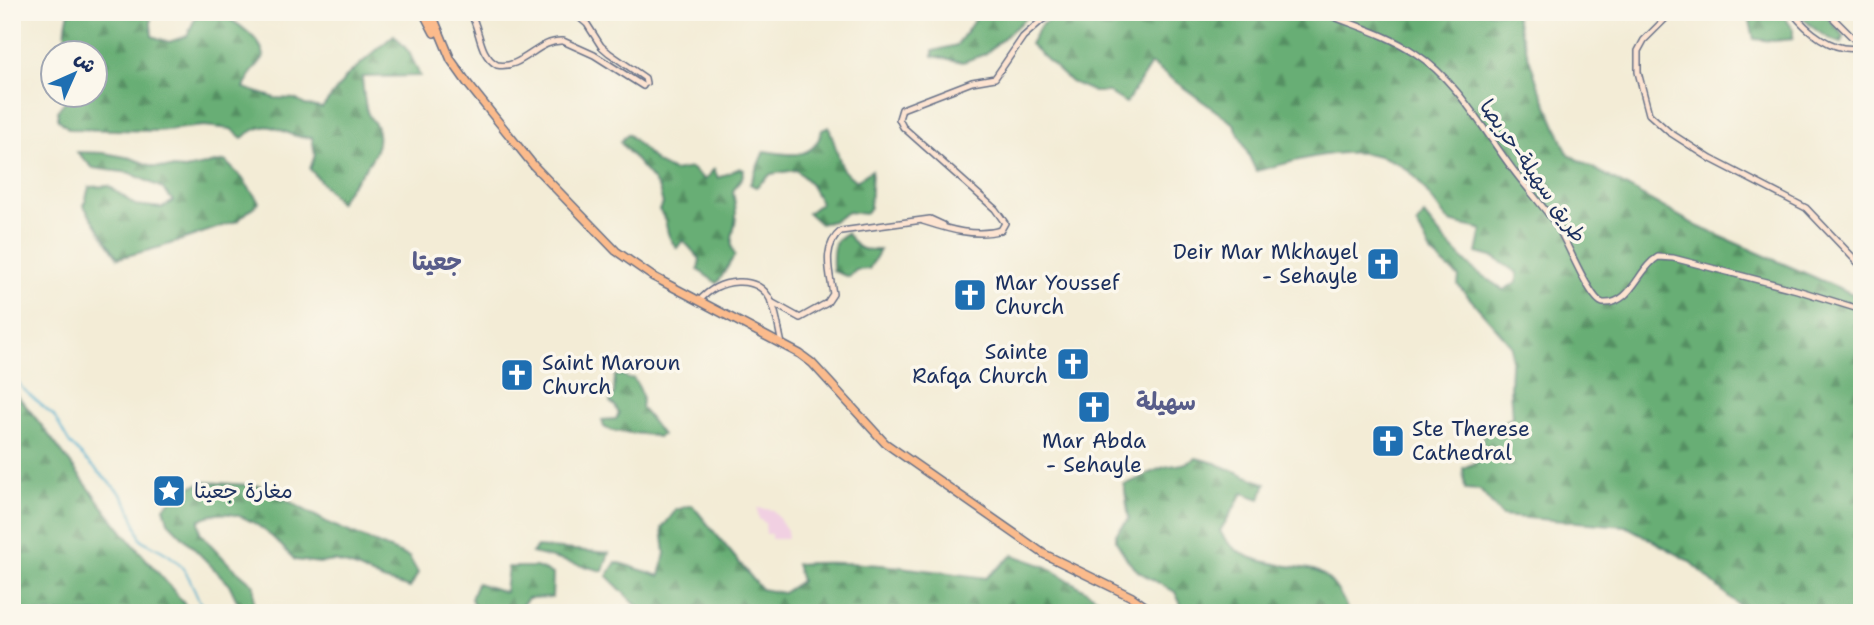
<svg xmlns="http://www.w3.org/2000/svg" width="1874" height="625" viewBox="0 0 1874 625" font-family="'Shantell Sans','Playpen Sans Arabic',sans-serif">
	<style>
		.built { fill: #f1d0e2 }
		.forest { fill: url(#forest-firs); stroke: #416e69; stroke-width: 2 }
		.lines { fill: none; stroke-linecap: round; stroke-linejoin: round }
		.stream { stroke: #4cabcb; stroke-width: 2 }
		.secondary-casing { stroke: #677188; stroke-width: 8 }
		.trunk-casing { stroke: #677188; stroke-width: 10 }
		.secondary { stroke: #fde4d1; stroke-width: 5 }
		.trunk { stroke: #fbbb8c; stroke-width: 7 }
		.labels { text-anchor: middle; stroke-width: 7; stroke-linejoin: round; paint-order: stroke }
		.street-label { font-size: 21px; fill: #1b2f5e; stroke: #fbf7ec }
		.poi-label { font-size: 21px; fill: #1b2f5e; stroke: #fbf7ec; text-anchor: start }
		.quarter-label { font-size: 24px; font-weight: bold; fill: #585d8a; stroke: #fbf7ec }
	</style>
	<defs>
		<pattern id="forest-firs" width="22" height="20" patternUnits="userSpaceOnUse" patternTransform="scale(1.75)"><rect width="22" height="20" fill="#67ae74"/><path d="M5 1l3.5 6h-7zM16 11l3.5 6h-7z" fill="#548e62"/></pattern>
	</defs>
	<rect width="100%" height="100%" fill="#fbf7ec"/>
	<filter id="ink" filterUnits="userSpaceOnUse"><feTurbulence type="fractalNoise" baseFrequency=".0143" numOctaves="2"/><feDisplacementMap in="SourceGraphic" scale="14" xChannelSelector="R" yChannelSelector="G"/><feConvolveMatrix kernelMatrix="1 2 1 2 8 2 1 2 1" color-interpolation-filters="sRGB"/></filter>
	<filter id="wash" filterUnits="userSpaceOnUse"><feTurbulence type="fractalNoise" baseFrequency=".00686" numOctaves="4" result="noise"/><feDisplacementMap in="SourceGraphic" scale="28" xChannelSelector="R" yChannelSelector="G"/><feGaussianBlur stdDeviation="1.57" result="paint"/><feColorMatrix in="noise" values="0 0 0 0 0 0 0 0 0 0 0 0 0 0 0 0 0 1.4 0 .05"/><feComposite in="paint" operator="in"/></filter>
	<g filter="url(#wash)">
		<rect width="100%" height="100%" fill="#f3ecd6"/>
		<polygon class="built" points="757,508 773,510 787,530 788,539 771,539 771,534 766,534 765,523 759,519"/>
		<g class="forest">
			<path d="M69 12H150L152 36 169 42 187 36 198 12C205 12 215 11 221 14 236 22 263 40 264 57L250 75 244 88 275 98 295 99 305 105 322 108 348 75 394 35 409 52 420 76 362 77C363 88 364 104 368 114 370 119 376 123 377 128 386 157 350 180 339 203L310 169 315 155 312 137C279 140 276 111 242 138L231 129 204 126 157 131 69 129 58 119V110L70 95 94 94V52H72C63 39 65 27 69 12Z"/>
			<polygon points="980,12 1033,12 985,54 963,62 933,56 933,51 957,45"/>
			<path d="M1062 12H1514L1537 82 1568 154 1699 227 1862 298V613H1747L1688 560 1626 526 1502 516 1480 490 1465 489 1463 468 1481 460 1484 430 1512 418 1510 387 1512 346 1458 285 1459 277 1432 254 1417 224 1424 215 1445 241 1473 269 1503 290 1517 282V273L1495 258 1477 253 1482 230C1472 226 1460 226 1451 222 1443 218 1423 185 1414 176 1371 134 1307 159 1256 171L1234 124 1151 64 1126 103 1108 92H1094L1071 82 1030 44 1041 25Z"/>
			<polygon points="1748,12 1781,12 1793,29 1793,39 1773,41 1754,39"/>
			<path d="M1799 12H1823L1844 36 1841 43C1823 37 1810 28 1799 12Z"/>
			<path d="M829 127 843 170 856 181 872 170 870 208 865 214 848 212 833 221 820 224 808 213 821 203 809 182 796 170 771 174 756 187 750 184 764 151C790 155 814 161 822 130Z"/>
			<path d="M628 134 657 163 673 171 691 168 705 180 714 169 718 178 740 168 744 170 742 178 733 191C734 199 736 207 736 215 736 228 727 243 735 255 731 261 720 280 717 283L698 270 700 259 683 240 677 248C662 232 671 225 659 210L663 204 659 189 652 179 620 142Z"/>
			<polygon points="77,152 104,153 131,158 154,167 185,169 225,161 242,178 259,202 237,221 161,247 118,258 84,206 89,187 109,186 135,205 162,208 173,201 162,188 130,173 93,168"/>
			<path d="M847 233C858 251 860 250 880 250L869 269 856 270 849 277 833 271C833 255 830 240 847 233Z"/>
			<path d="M623 375 628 379 633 378C640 388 644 395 641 407L662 435 658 437C641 431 616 435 604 427L602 420 616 419 619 414 615 406 610 402 614 394 615 376Z"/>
			<path d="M12 389C53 437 88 490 128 538 149 564 172 586 191 613H12Z"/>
			<path d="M1196 458 1215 463 1266 484 1260 499 1243 493 1220 531C1234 559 1266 563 1295 567 1301 568 1310 568 1316 571 1331 577 1345 599 1348 613H1185L1175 592 1139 572 1129 562 1116 541V534L1129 519 1124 484C1138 481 1150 471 1165 467 1179 464 1183 466 1196 458Z"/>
			<path d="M206 482 261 486 330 524 409 557 418 573 410 588 383 580 357 568 335 561 320 563 295 560C270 533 238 499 199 520L200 533 228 563 254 585V613H228L240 607 229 584 168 522 164 507 182 489Z"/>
			<path d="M692 505 761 589 783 593 801 581 796 564C860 559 923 570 986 578L1013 555 1047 567 1122 613H644L607 576 616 562 660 576 665 553 662 528 676 510Z"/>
			<polygon points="537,547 609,553 603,571 532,553"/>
			<polygon points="508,567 536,567 553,574 552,597 528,598 515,613 478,613 471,599 477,583 505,592"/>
		</g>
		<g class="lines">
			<path class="stream" d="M12 374 23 389 54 416 70 444 121 494 129 506 141 540C161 550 178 557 189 578 195 590 198 602 207 613"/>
		</g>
	</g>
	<g filter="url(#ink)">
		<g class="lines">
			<defs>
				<g id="secondary">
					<path d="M470 12C481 31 478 54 497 65 522 70 538 39 563 41L594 55 643 86"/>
					<polyline points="573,12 587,24 601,46 609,53 645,78 646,83"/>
					<path d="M1322 12C1352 25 1387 34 1415 53 1461 83 1487 138 1521 180 1533 195 1546 210 1557 226 1566 239 1590 301 1603 303 1632 305 1638 268 1658 257L1673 258 1797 290 1862 310"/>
					<polyline points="1672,12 1644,40 1638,51 1638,72 1649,114 1669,132 1711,159 1806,208 1862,267"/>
					<path d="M1792 12C1807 31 1832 52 1857 48V42L1827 12"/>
					<path d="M923 221C948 229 975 238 1001 230L1005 223 995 209 903 127 899 119 902 109 972 82 995 78 1023 37 1042 20 1056 12"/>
					<path d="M699 301C710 289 721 283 737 282 775 280 775 315 782 344"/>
					<path d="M771 302 800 318 827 303 833 294C830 273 821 247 841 231L930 219 943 225"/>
				</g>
				<g id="trunk">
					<polyline points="423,12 434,33"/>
					<polyline points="431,12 451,60 468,84 534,166 616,251 652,276 800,354 812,363 885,443 1044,554 1132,597 1155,613"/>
				</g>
			</defs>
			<use href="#secondary" class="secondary-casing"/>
			<use href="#trunk" class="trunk-casing"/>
			<use href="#secondary" class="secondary"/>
			<use href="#trunk" class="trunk"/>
		</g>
	</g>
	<defs>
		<symbol id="church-square" viewBox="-11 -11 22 22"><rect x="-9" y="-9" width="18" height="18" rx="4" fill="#1f6fb2" stroke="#fbf7ec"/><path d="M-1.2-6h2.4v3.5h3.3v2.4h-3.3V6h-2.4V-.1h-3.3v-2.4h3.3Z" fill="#fff"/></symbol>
		<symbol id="sight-square" viewBox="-11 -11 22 22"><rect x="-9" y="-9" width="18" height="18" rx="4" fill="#1f6fb2" stroke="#fbf7ec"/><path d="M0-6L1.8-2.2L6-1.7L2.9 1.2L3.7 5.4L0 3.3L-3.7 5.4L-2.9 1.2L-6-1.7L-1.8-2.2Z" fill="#fff"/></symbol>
	</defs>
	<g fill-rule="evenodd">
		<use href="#church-square" x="1364" y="245" width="38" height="38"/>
		<use href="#church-square" x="951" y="276" width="38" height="38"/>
		<use href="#church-square" x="1054" y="345" width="38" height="38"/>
		<use href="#church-square" x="498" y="356" width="38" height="38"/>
		<use href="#church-square" x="1075" y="388" width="38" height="38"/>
		<use href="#church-square" x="1369" y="422" width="38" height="38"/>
		<use href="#sight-square" x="150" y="472" width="38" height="38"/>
	</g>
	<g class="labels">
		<g class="street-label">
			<text transform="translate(1533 171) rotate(55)" y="7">طريق سهيلة-حريصا</text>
		</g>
		<g class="poi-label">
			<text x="1358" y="259" text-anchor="end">Deir Mar Mkhayel<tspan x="1358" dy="24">- Sehayle</tspan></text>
			<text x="995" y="290">Mar Youssef<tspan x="995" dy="24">Church</tspan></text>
			<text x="1048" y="359" text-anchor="end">Sainte<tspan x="1048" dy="24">Rafqa Church</tspan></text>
			<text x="542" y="370">Saint Maroun<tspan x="542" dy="24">Church</tspan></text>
			<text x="1412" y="436">Ste Therese<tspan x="1412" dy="24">Cathedral</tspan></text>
			<text x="1094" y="448" text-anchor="middle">Mar Abda<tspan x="1094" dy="24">- Sehayle</tspan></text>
			<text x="194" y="498">مغارة جعيتا</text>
		</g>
		<g class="quarter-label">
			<text x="437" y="270">جعيتا</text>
			<text x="1166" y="410">سهيلة</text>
		</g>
	</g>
	<rect width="1874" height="625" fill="none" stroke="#fbf7ec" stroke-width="42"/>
	<g transform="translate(74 74) rotate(45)"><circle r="33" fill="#fbf7ec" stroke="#a1a7b3" stroke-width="2"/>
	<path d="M0-5L12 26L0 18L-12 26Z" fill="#1f6fb2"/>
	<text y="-10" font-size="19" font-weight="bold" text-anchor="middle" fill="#1b2f5e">ش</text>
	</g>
</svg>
